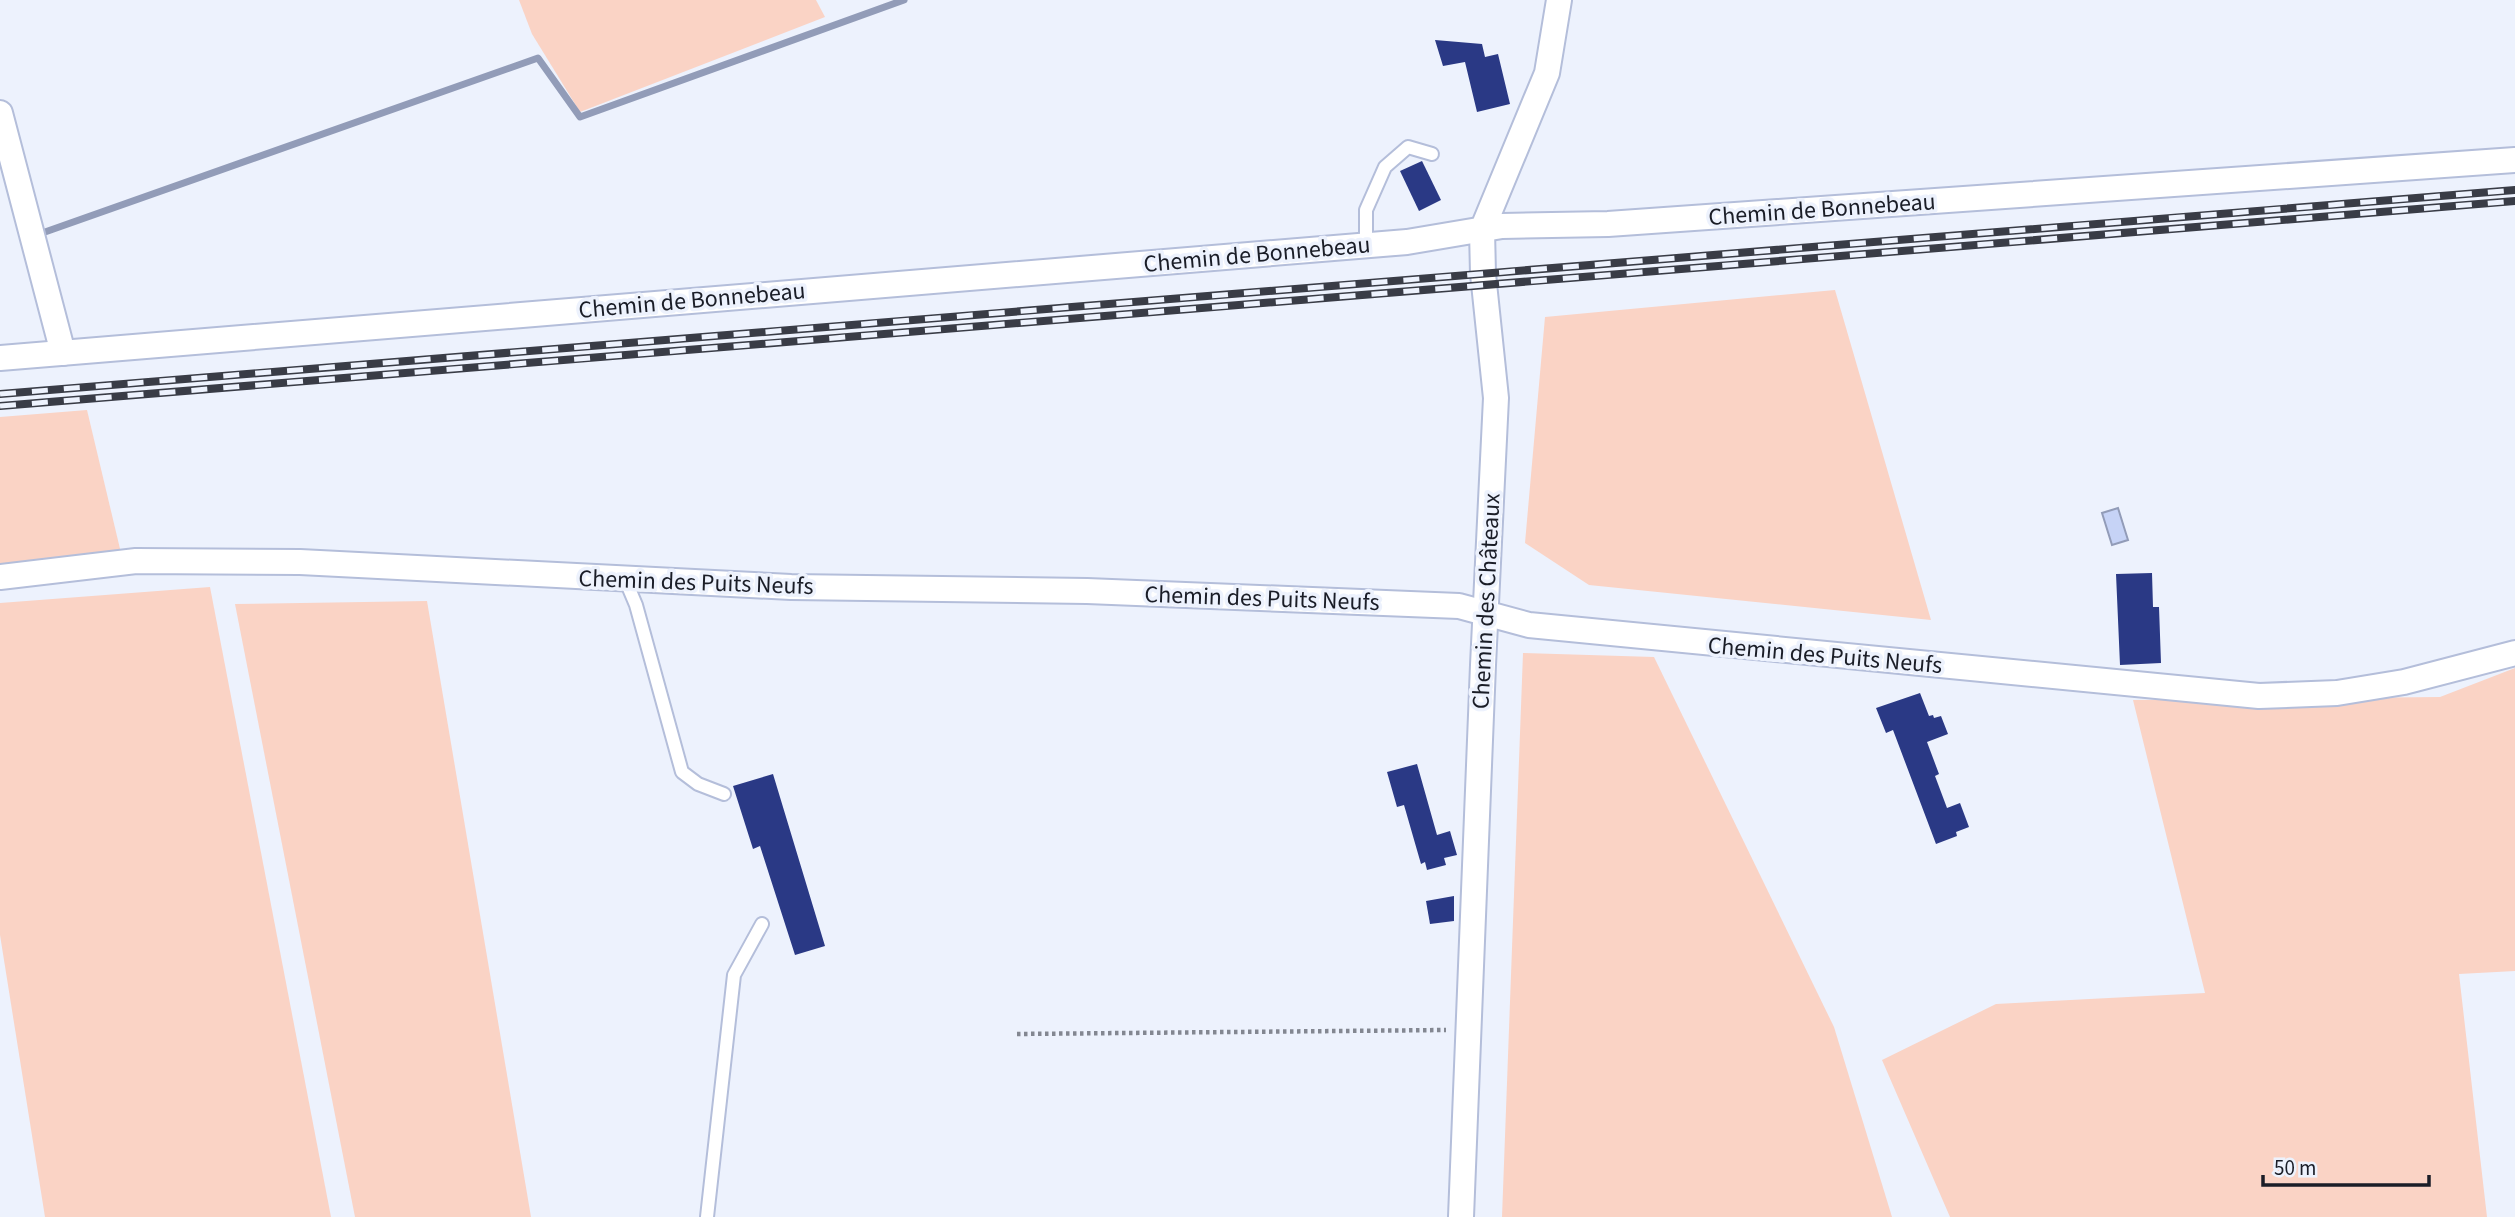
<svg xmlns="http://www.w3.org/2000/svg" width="2515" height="1217" viewBox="0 0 2515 1217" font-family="'Source Sans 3',sans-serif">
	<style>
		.green { fill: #fad3c5 }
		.water { fill: #c6d3f6; stroke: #929cb8; stroke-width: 2 }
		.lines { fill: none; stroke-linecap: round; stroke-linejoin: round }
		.stream { stroke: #929cb8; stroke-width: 7 }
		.building { fill: #2a3985 }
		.lane-casing { stroke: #b4beda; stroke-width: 16 }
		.street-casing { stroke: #b4beda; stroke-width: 28 }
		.path { stroke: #838791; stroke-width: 4.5; stroke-dasharray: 3.5 3.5; stroke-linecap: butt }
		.lane { stroke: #fff; stroke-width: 12 }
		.street { stroke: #fff; stroke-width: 24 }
		.rail-casing { stroke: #393c46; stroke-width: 8 }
		.rail { stroke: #edf2fd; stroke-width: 5; stroke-dasharray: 16; stroke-linecap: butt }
		.labels { text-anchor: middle; stroke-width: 7; stroke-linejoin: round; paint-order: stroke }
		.street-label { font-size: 24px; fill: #1a1d27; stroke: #edf2fd }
	</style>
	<rect width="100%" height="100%" fill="#edf2fd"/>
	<g class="green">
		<polygon points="519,0 816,0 825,17 580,112 532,34"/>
		<polygon points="1835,290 1931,620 1589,585 1525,543 1545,317"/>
		<polygon points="87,410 121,553 0,566 0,417"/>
		<polygon points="210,587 331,1217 45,1217 0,935 0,603"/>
		<polygon points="427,601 531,1217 355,1217 235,604"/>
		<polygon points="1523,653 1654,657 1834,1027 1892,1217 1502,1217"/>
		<polygon points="2515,668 2515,971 2459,974 2487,1217 1950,1217 1882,1060 1996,1004 2205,993 2133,700 2440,697"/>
	</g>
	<polygon class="water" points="2118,508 2128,540 2112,545 2102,513"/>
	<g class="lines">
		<polyline class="stream" points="45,232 538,58 580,117 904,0"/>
	</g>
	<g class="building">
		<polygon points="1435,40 1482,44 1485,57 1498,54 1510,104 1477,112 1465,62 1443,66"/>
		<polygon points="1422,161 1441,200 1419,211 1400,171"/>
		<polygon points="2152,573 2153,607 2159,607 2161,663 2120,665 2116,574"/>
		<polygon points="1920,693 1929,716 1933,715 1934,718 1941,716 1948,734 1927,742 1939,774 1935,776 1947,808 1960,803 1969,827 1956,832 1957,836 1936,844 1893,730 1886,733 1876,708"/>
		<polygon points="1417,764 1437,835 1450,831 1457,855 1444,858 1446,865 1427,870 1425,862 1421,864 1404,805 1397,807 1387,772"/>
		<polygon points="773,774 825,946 795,955 760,846 753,849 733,786"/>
		<polygon points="1454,896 1454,921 1430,924 1426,901"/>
	</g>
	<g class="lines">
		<defs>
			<g id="lane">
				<polyline points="1366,245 1366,210 1385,167 1408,147 1432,154"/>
				<polyline points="625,579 636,605 682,772 698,784 724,794"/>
				<polyline points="707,1217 734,975 762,924"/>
			</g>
			<g id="street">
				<polyline points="0,113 63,353"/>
				<polyline points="0,358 1407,242 1502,226 1608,224 2515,160"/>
				<polyline points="0,577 136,561 300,562 791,587 1087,591 1459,606 1529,625 2259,696 2337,693 2404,682 2515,653"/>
				<polyline points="1461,1217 1483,665 1496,398 1483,274 1482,230 1547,73 1559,0"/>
			</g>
		</defs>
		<use href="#lane" class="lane-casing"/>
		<use href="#street" class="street-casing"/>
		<polyline class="path" points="1017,1034 1446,1030"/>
		<use href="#lane" class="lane"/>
		<use href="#street" class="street"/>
		<defs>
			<g id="rail">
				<polyline points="0,394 2515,190"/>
				<polyline points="0,406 2515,201"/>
			</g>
		</defs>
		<use href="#rail" class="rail-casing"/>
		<use href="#rail" class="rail"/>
	</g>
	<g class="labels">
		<g class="street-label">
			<text transform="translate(1822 209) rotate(-4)" y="8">Chemin de Bonnebeau</text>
			<text transform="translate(1257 254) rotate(-5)" y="8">Chemin de Bonnebeau</text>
			<text transform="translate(692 300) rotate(-5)" y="8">Chemin de Bonnebeau</text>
			<text transform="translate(696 582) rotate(2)" y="8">Chemin des Puits Neufs</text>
			<text transform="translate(1262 598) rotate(2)" y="8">Chemin des Puits Neufs</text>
			<text transform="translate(1486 601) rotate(-87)" y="8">Chemin des Châteaux</text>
			<text transform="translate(1825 655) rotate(5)" y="8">Chemin des Puits Neufs</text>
		</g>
	</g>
	<path d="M2263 1175v10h166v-10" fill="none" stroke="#1a1d27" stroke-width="3.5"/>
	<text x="2274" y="1175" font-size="21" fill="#1a1d27" stroke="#edf2fd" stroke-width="5" paint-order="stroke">50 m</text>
</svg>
